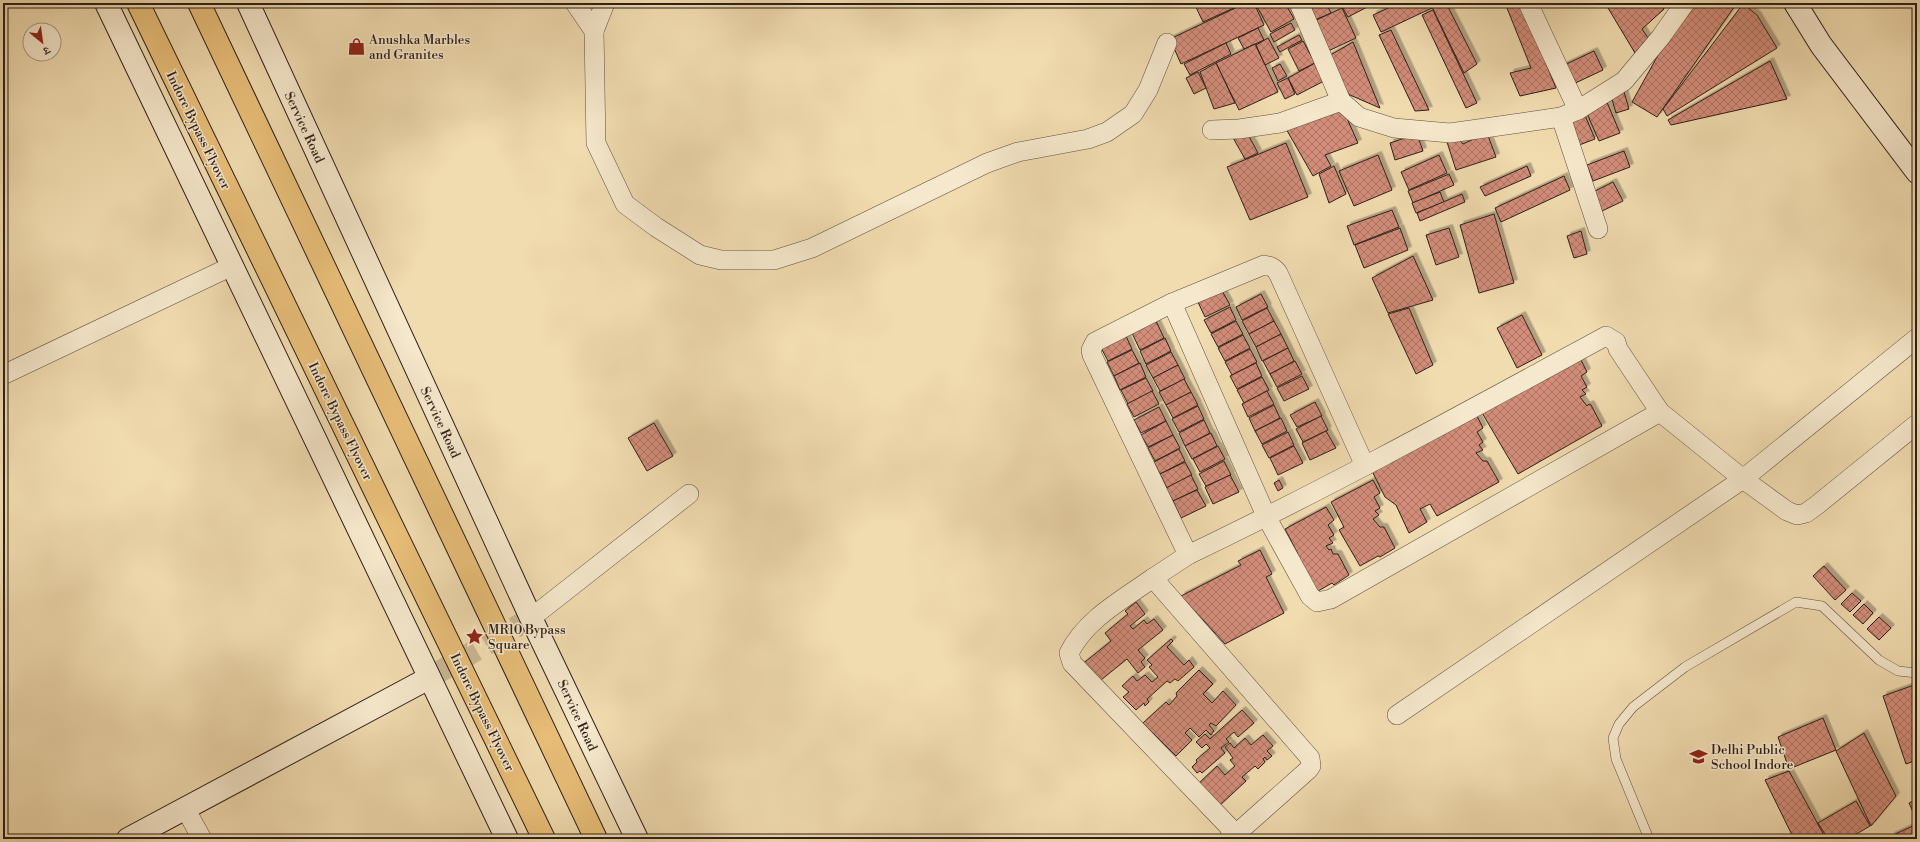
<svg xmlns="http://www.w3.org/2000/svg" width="1920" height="842" viewBox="0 0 1920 842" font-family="'Libre Bodoni','Noto Serif Devanagari',serif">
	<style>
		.building { fill: url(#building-cross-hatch); stroke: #2d1f19; filter: url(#shadow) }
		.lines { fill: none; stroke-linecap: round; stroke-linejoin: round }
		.secondary-tunnel { stroke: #cab692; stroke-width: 22; stroke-dasharray: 22 11; stroke-linecap: butt }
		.lane-casing { stroke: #5e4e3f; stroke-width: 10 }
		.street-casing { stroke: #5e4e3f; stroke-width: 20 }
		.secondary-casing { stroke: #2d1f19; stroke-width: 24 }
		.lane { stroke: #f6e8cc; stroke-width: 9 }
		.street { stroke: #f6e8cc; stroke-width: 19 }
		.secondary { stroke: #f6e8cc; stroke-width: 22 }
		.highway-bridge-casing { stroke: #2d1f19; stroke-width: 24; stroke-linecap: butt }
		.highway-bridge { stroke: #e8be78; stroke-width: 22 }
		.labels { text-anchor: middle; stroke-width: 3; stroke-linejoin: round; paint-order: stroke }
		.poi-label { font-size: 13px; fill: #2d1f19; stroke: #f6e8cc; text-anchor: start }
		.street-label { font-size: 13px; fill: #2d1f19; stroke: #f6e8cc }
	</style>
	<defs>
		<pattern id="building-cross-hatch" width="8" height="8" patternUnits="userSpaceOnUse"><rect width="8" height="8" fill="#d38d7a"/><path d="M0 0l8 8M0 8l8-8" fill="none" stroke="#ac7363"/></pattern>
		<filter id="shadow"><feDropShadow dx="3.5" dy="-3.5" stdDeviation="0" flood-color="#0004"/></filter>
	</defs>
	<rect width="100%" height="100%" fill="#f1dcb0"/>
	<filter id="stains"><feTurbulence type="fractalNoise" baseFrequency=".005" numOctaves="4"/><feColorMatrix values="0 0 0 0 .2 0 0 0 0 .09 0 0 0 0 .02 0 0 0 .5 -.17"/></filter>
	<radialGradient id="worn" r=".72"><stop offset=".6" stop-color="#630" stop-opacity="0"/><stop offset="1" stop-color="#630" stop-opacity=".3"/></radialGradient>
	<g class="building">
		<polygon points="1194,3 1237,3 1238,6 1203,22"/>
		<polygon points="1246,3 1254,3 1264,25 1181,64 1170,39"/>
		<polygon points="1255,3 1285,3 1294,19 1271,32"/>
		<polygon points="1306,3 1326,3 1331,13 1315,20"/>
		<polygon points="1340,3 1375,3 1348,17"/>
		<polygon points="1399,3 1430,3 1432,8 1381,32 1373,15"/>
		<polygon points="1436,3 1446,3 1477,64 1464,73 1431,5"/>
		<polygon points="1505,3 1521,3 1556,88 1520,96 1510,73 1531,68"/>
		<polygon points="1605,3 1659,3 1664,9 1642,29 1648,38 1635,53"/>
		<polygon points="1687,3 1737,3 1657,117 1632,102"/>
		<polygon points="1743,4 1757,15 1777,48 1667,116 1663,109"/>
		<polygon points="1342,8 1356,38 1324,53 1310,23"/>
		<polygon points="1433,10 1477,103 1466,108 1422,15"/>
		<polygon points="1291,23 1295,30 1274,42 1270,34"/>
		<polygon points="1258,28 1264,40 1244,49 1238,38"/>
		<polygon points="1391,30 1429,110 1415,111 1379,35"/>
		<polygon points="1299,35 1302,40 1280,52 1277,47"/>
		<polygon points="1268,38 1279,58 1265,65 1256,45"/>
		<polygon points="1303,41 1315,63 1299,71 1288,49"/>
		<polygon points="1353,42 1380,108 1343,92 1327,57"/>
		<polygon points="1226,43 1231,54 1190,75 1184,64"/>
		<polygon points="1255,44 1278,92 1239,110 1216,63"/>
		<polygon points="1594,51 1603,70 1569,86 1560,67"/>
		<polygon points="1770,61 1787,99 1671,125 1668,120"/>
		<polygon points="1216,63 1235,103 1214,109 1200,72"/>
		<polygon points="1315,63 1324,81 1297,95 1288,78"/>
		<polygon points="1280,64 1287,76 1278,81 1272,68"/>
		<polygon points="1198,72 1206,88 1194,94 1186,78"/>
		<polygon points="1288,78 1295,94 1285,99 1277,83"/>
		<polygon points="1624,92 1629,109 1616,113 1611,96"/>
		<polygon points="1606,100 1620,133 1599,141 1585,109"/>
		<polygon points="1341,105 1358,143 1325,155 1331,166 1313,176 1285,127"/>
		<polygon points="1584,113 1595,139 1574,147 1564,122"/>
		<polygon points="1245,129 1258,153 1245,159 1232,136"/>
		<polygon points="1487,133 1496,157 1456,170 1446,139 1455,135 1463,144"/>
		<polygon points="1417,134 1423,151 1395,160 1390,143"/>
		<polygon points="1286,143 1308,197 1250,220 1227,167"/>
		<polygon points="1624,151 1630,167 1593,181 1587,165"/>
		<polygon points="1378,155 1392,190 1354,206 1339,171"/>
		<polygon points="1439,155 1447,173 1409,190 1401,172"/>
		<polygon points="1334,166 1346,194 1329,203 1319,174"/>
		<polygon points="1527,166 1531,176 1485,196 1480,187"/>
		<polygon points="1449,174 1454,185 1413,203 1408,191"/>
		<polygon points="1564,176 1570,190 1501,222 1495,208"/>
		<polygon points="1613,182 1623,201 1602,211 1593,192"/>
		<polygon points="1440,192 1444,202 1416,213 1412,203"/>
		<polygon points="1462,194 1465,202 1420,221 1417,213"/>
		<polygon points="1392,210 1399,227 1354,245 1347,226"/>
		<polygon points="1494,214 1514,283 1479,293 1460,225"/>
		<polygon points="1400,228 1408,250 1364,268 1355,245"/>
		<polygon points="1449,228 1459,257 1436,265 1426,235"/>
		<polygon points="1581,231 1587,254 1574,258 1567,236"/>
		<polygon points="1413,256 1433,300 1388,313 1372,278"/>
		<polygon points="1221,289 1230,305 1205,317 1197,300"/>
		<polygon points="1261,294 1268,307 1242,320 1236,307"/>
		<polygon points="1230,307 1236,320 1211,333 1204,320"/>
		<polygon points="1267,308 1274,321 1249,334 1242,321"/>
		<polygon points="1409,308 1433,365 1416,374 1388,314"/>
		<polygon points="1522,315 1542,355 1517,368 1497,328"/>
		<polygon points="1156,321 1164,338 1140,350 1132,333"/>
		<polygon points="1236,321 1243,334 1218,347 1211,334"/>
		<polygon points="1274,321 1281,334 1256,347 1249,334"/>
		<polygon points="1124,332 1132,349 1108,361 1099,344"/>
		<polygon points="1281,334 1288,348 1262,361 1256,347"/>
		<polygon points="1243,335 1250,348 1225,361 1218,348"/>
		<polygon points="1165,338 1171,351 1146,364 1140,351"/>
		<polygon points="1288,348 1294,361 1270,374 1263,361"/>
		<polygon points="1250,349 1257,362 1232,375 1225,362"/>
		<polygon points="1132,350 1139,363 1114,376 1107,362"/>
		<polygon points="1171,352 1178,365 1153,378 1146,365"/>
		<polygon points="1580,358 1587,372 1581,376 1587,387 1582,390 1586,394 1580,397 1587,406 1589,404 1591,405 1602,426 1518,474 1481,411"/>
		<polygon points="1295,361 1302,374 1277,387 1270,374"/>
		<polygon points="1140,363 1146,377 1120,390 1114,376"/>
		<polygon points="1256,363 1262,376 1237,389 1230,376"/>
		<polygon points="1178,365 1185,379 1160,391 1153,378"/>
		<polygon points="1302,376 1309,389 1284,401 1277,388"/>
		<polygon points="1262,377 1269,390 1244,403 1237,390"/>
		<polygon points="1146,378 1153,391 1128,404 1121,390"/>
		<polygon points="1184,379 1191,392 1166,405 1159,392"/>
		<polygon points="1152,391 1159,404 1134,417 1127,404"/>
		<polygon points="1267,391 1274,404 1248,417 1242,404"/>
		<polygon points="1191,392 1198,405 1173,418 1166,405"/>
		<polygon points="1315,402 1322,416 1297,427 1290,415"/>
		<polygon points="1274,405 1280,418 1255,431 1249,418"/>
		<polygon points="1198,406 1204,419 1179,432 1172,419"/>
		<polygon points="1159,407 1166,421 1141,433 1134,420"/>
		<polygon points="1476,414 1483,428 1477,432 1483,442 1479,445 1483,450 1476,453 1483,461 1487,461 1499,482 1437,516 1430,504 1420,509 1427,522 1409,533 1396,505 1385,497 1372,471"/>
		<polygon points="1321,416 1328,430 1303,442 1296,429"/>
		<polygon points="1281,418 1287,431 1262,444 1255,431"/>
		<polygon points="1204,420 1210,433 1185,446 1179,433"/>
		<polygon points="1166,421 1173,435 1148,447 1141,435"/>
		<polygon points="654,423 673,456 647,471 628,438"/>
		<polygon points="1326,431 1336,448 1310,460 1302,443"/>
		<polygon points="1288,432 1294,445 1269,458 1262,445"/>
		<polygon points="1211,433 1217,446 1192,459 1185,446"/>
		<polygon points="1173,435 1180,448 1155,461 1148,448"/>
		<polygon points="1218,446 1225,459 1200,472 1193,459"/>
		<polygon points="1294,446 1303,463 1278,475 1270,458"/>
		<polygon points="1179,449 1185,461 1160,474 1154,462"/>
		<polygon points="1224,461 1231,475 1206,486 1199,474"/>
		<polygon points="1185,462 1192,475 1167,488 1160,474"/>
		<polygon points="1191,475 1198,489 1173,501 1166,488"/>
		<polygon points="1230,475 1239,492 1213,504 1205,487"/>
		<polygon points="1279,480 1283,488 1278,491 1274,483"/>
		<polygon points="1373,480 1380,493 1374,497 1380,508 1375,511 1379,515 1373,519 1380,527 1384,527 1395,548 1380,557 1378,556 1360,566 1339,530 1344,527 1331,502"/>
		<polygon points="1197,490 1206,506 1181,518 1173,501"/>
		<polygon points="1326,507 1334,520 1328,525 1334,535 1329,538 1333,543 1326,546 1329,550 1331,549 1333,554 1338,554 1349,575 1334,585 1332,583 1313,594 1293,557 1298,554 1285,529"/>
		<polygon points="1260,550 1272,574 1266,577 1284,613 1225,644 1181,596 1241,565 1238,561"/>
		<polygon points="1824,566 1846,590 1835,600 1813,576"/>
		<polygon points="1852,593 1861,601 1850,612 1841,604"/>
		<polygon points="1136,602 1145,614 1130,626 1133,629 1144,620 1147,624 1154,619 1163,630 1138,650 1145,658 1141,662 1145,667 1138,673 1127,659 1096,684 1080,666 1111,641 1105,633 1128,614 1125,611"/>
		<polygon points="1864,604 1873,613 1863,624 1853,615"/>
		<polygon points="1879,617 1891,628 1879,640 1867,629"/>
		<polygon points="1171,639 1173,641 1167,647 1184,665 1189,660 1194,667 1178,681 1175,679 1170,683 1167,681 1147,699 1149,702 1145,706 1144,703 1136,710 1123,697 1129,692 1122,686 1133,676 1137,681 1145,675 1152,682 1158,677 1149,667 1152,665 1147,660"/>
		<polygon points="1199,670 1213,684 1203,694 1212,703 1223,691 1236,705 1216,726 1211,723 1209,725 1214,731 1211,735 1206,730 1199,737 1190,728 1185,733 1192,740 1176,756 1143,723 1166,702 1169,705 1177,696 1176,693"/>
		<polygon points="1917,684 1917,760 1906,764 1883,696"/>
		<polygon points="1242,710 1254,723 1238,737 1234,732 1226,739 1229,742 1221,748 1225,753 1202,773 1200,771 1197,773 1192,767 1197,762 1196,760 1210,748 1206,744 1202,748 1196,742 1205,734 1210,739"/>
		<polygon points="1823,718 1836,750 1789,769 1778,737"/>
		<polygon points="1864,733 1896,796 1871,826 1836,751"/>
		<polygon points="1263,735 1273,746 1267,751 1272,756 1267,760 1265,757 1263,759 1265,762 1258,769 1255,766 1242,777 1246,781 1218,807 1198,784 1217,766 1225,775 1235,766 1230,760 1233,758 1225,747 1230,743 1234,748 1245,738 1251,745"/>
		<polygon points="1789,771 1826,839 1794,839 1765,780"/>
		<polygon points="1917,799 1917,821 1909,803"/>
		<polygon points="1856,801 1870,826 1848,839 1828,839 1818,823"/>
		<polygon points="1917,824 1917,839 1892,839 1891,836"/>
	</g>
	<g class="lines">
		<polyline class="secondary-tunnel" points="429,678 531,618"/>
		<defs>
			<polyline id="lane" points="1649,839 1616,759 1613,738 1619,724 1633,707 1685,667 1796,602 1822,606 1879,660 1898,671 1917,673"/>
			<g id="street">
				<polyline points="575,3 594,31 596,143 625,204 656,227 700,255 721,260 774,260 812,248 987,163 1018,152 1088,139 1107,132 1133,114 1148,90 1167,43"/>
				<polyline points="1299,3 1341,101 1359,117 1394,128 1450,133 1561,117 1578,110 1624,81 1660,38 1685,3"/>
				<polyline points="1528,3 1578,110"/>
				<polyline points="594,31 605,3"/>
				<polyline points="1561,117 1598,229"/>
				<polyline points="1212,130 1239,129 1280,123 1341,101"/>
				<polyline points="1172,303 1267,518 1310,596 1317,602 1331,599 1660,412"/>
				<polyline points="3,375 232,266"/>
				<path d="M1188 555C1330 487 1468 411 1606 336L1616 342 1618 349 1660 412 1743 479 1787 511 1797 515 1806 513 1817 505 1917 424"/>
				<path d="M1153 578C1122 600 1086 619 1069 653L1072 663 1236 834"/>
				<polyline points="531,618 689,494"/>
				<polyline points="1397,715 1743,479 1917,338"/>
				<polyline points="185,808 202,839"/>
				<path d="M1228 839 1236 834 1308 770 1311 766 1310 758 1153 578 1188 555 1092 355 1091 350 1095 342 1172 303 1264 265C1270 266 1274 267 1278 273L1365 466"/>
			</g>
			<g id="secondary">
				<polyline points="106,3 507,839"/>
				<polyline points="248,3 531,618 637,839"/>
				<polyline points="1795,3 1821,45 1917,172"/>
				<polyline points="128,839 429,678"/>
			</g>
		</defs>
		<use href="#lane" class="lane-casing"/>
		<use href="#street" class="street-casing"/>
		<use href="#secondary" class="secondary-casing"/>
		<use href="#lane" class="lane"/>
		<use href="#street" class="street"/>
		<use href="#secondary" class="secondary"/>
		<defs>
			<g id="highway-bridge">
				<polyline points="138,3 544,839"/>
				<polyline points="199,3 596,839"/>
			</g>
		</defs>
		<use href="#highway-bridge" class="highway-bridge-casing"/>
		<use href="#highway-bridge" class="highway-bridge"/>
	</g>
	<defs>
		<symbol id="shop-bare" viewBox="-9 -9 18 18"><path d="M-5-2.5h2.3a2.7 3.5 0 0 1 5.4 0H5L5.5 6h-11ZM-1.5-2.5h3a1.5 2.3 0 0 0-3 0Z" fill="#8f2418" stroke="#f6e8cc" stroke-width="2.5" paint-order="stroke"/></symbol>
		<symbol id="sight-bare" viewBox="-9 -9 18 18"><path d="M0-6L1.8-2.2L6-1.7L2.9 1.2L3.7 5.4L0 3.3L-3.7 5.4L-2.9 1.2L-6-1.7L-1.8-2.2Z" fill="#8f2418" stroke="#f6e8cc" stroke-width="2.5" paint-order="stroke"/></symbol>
		<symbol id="school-bare" viewBox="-9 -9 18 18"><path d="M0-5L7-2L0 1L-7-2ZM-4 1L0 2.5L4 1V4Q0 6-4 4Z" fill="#8f2418" stroke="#f6e8cc" stroke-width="2.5" paint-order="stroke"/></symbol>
	</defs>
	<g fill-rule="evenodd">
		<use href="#shop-bare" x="344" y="34" width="25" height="25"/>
		<use href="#sight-bare" x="462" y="624" width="25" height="25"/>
		<use href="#school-bare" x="1686" y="744" width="25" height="25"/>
	</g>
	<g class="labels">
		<g class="poi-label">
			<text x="369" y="44">Anushka Marbles<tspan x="369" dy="15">and Granites</tspan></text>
			<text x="488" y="634">MR10 Bypass<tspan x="488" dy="15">Square</tspan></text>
			<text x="1711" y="754">Delhi Public<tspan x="1711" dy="15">School Indore</tspan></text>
		</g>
		<g class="street-label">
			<text transform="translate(305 127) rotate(65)" y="5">Service Road</text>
			<text transform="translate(199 130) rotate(64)" y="5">Indore Bypass Flyover</text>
			<text transform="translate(341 421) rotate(64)" y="5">Indore Bypass Flyover</text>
			<text transform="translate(441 422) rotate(65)" y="5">Service Road</text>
			<text transform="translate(483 712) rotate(64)" y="5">Indore Bypass Flyover</text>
			<text transform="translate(578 715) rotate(65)" y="5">Service Road</text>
		</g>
	</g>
	<rect width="1920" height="842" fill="none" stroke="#f1dcb0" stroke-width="16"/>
	<rect x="4" y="4" width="1912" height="834" fill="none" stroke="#2d1f19" stroke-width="2"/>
	<rect x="8" y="8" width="1904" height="826" fill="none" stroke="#2d1f19"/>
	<g transform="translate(42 42) rotate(151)"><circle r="19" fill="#f6e8cc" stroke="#a69884"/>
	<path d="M0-3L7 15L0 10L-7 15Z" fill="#8f2418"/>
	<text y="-6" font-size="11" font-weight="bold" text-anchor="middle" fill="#2d1f19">उ</text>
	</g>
	<rect width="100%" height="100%" filter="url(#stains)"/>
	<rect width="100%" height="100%" fill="url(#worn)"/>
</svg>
